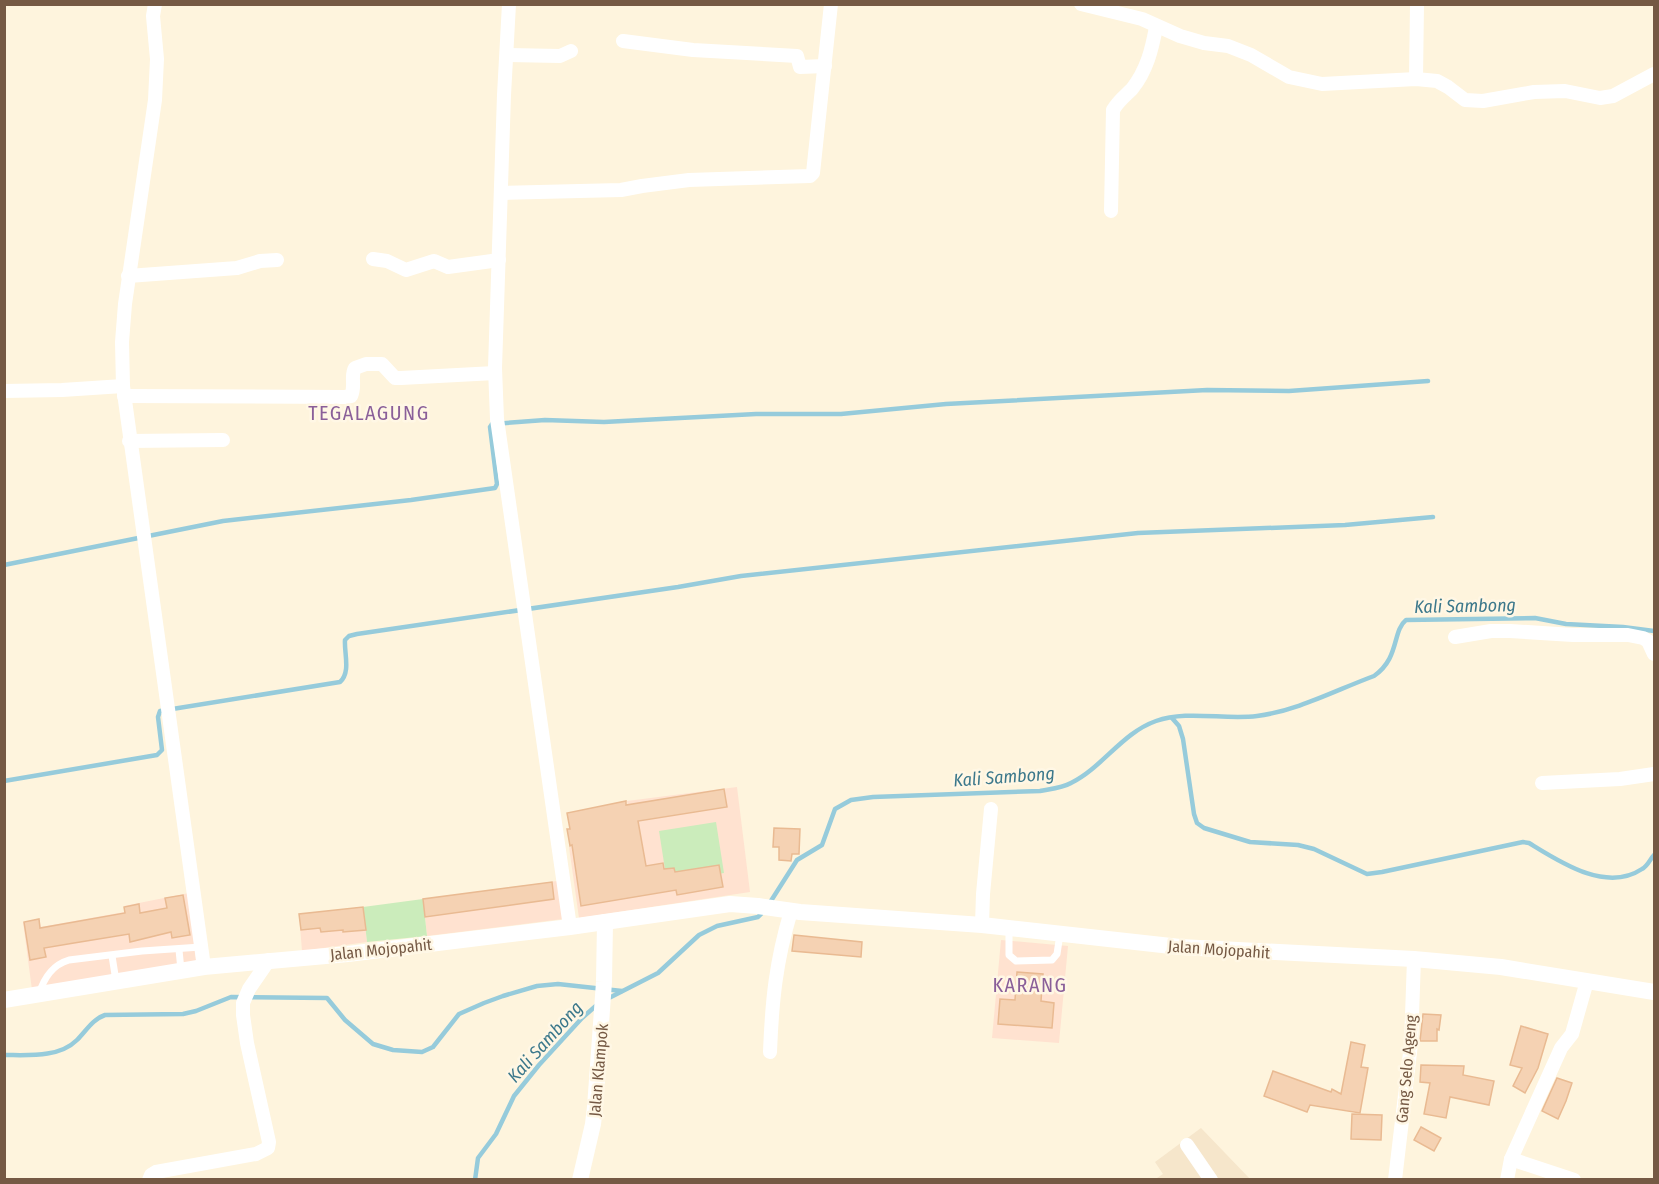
<svg xmlns="http://www.w3.org/2000/svg" width="1659" height="1184" viewBox="0 0 1659 1184" font-family="'Fira Sans Condensed',sans-serif">
	<style>
		.residential { fill: #f6e6cb }
		.commercial { fill: #ffe2d0 }
		.green { fill: #cbecbb }
		.lines { fill: none; stroke-linecap: round; stroke-linejoin: round }
		.stream { stroke: #96cbdb; stroke-width: 4.5 }
		.building { fill: #f5d2b3; stroke: #e9ba92; stroke-width: 1.5 }
		.service { stroke: #fff; stroke-width: 7 }
		.minor { stroke: #fff; stroke-width: 14 }
		.tertiary { stroke: #fff; stroke-width: 16 }
		.labels { text-anchor: middle; stroke-width: 5; stroke-linejoin: round; paint-order: stroke }
		.street-label { font-size: 16px; fill: #755944; stroke: #fff7e5 }
		.water-label { font-size: 18px; font-style: italic; fill: #3c788b; stroke: #fff7e5 }
		.quarter-label { font-size: 20px; letter-spacing: 1.5px; fill: #8a5f99; stroke: #fff7e5 }
	</style>
	<rect width="100%" height="100%" fill="#fef4dd"/>
	<polygon class="residential" points="1201,1128 1250,1179 1154,1180 1163,1174 1155,1162"/>
	<g class="commercial">
		<polygon points="737,787 750,892 579,918 569,847 634,836 627,801"/>
		<polygon points="557,881 563,919 427,936 423,899"/>
		<polygon points="189,893 196,960 193,963 32,990 23,922 39,919 41,927 124,912 124,906"/>
		<polygon points="363,907 367,942 302,951 299,914"/>
		<polygon points="1001,940 1068,946 1059,1043 992,1038"/>
	</g>
	<g class="green">
		<polygon points="716,822 724,873 667,882 659,831"/>
		<polygon points="423,899 427,936 367,942 363,907"/>
	</g>
	<g class="lines">
		<g class="stream">
			<polyline points="4,565 223,521 411,500 495,488 497,484 490,427 492,424 545,420 604,422 756,414 841,414 946,404 1207,390 1289,391 1428,381"/>
			<path d="M1172 718 1179 726 1183 739 1194 814 1197 823 1204 828 1250 842 1298 845 1314 849 1367 874 1382 872 1523 842 1529 843C1560 862 1606 893 1642 869 1648 866 1650 859 1654 855"/>
			<path d="M4 781 157 755 162 750 158 717 160 711 340 682C351 672 344 653 345 640L349 636 357 634 678 587 741 576 1138 533 1345 525 1433 517"/>
			<path d="M769 904 797 860 822 845 835 809 851 800 873 797 1040 791C1050 789 1062 788 1071 783 1103 767 1122 733 1156 721 1187 710 1224 720 1257 716 1297 711 1336 690 1374 676 1400 658 1392 631 1406 620L1535 618 1566 624 1623 627 1654 631"/>
			<polyline points="607,999 658,973 699,935 717,926 758,917 764,911"/>
			<path d="M4 1055C28 1055 59 1058 77 1040 86 1031 93 1019 105 1015L183 1014 196 1011 231 997 327 998 345 1020 373 1044 393 1050 422 1052 433 1047 459 1014 484 1003 503 996 537 986 558 984 622 991"/>
			<polyline points="475,1180 478,1158 496,1134 514,1096 539,1065 582,1018 598,1004"/>
		</g>
	</g>
	<g class="building">
		<polygon points="724,789 727,807 638,821 646,866 663,863 664,869 674,868 675,872 719,865 723,887 677,895 676,890 581,906 572,845 570,846 567,829 570,829 567,813 626,801 626,805"/>
		<polygon points="774,828 800,829 799,854 792,854 791,861 779,860 779,847 773,847"/>
		<polygon points="552,882 554,899 425,917 423,899"/>
		<polygon points="183,895 190,935 172,938 171,932 130,942 129,934 74,943 44,948 46,957 30,960 24,922 39,919 40,928 125,913 124,907 139,904 140,913 167,908 165,898"/>
		<polygon points="363,907 366,930 343,932 343,930 321,932 320,928 301,930 299,914"/>
		<polygon points="794,935 862,942 861,957 792,951"/>
		<polygon points="1017,972 1043,974 1041,1001 1054,1003 1052,1028 998,1024 1000,999 1015,1000"/>
		<polygon points="1423,1014 1441,1015 1439,1030 1437,1029 1437,1041 1420,1041"/>
		<polygon points="1521,1026 1548,1034 1538,1068 1525,1093 1513,1086 1522,1068 1510,1065"/>
		<polygon points="1351,1042 1365,1045 1361,1067 1368,1068 1360,1113 1310,1105 1307,1112 1264,1096 1273,1071 1331,1092 1332,1089 1341,1094"/>
		<polygon points="1421,1065 1464,1066 1463,1075 1494,1081 1489,1105 1450,1097 1446,1118 1424,1114 1430,1083 1420,1082"/>
		<polygon points="1557,1078 1572,1083 1566,1101 1558,1119 1542,1111"/>
		<polygon points="1352,1114 1382,1115 1381,1140 1351,1139"/>
		<polygon points="1421,1127 1441,1138 1434,1151 1414,1140"/>
	</g>
	<g class="lines">
		<g class="service">
			<polyline points="1009,929 1009,955 1016,961 1052,960 1057,954 1060,934"/>
			<polyline points="179,950 181,970"/>
			<polyline points="112,956 116,981"/>
			<path d="M39 994C44 978 52 965 69 960L142 951 201 947"/>
		</g>
		<g class="minor">
			<polyline points="155,4 153,16 157,59 155,100 125,304 122,342 123,386 204,967"/>
			<polyline points="509,4 504,95 495,368 497,419 570,927"/>
			<polyline points="1081,4 1142,19 1180,36 1204,43 1228,46 1251,55 1289,77 1322,84 1416,79 1437,81 1448,87 1465,100 1483,101 1534,92 1565,91 1600,98 1613,96 1654,74"/>
			<polyline points="623,41 693,50 797,56 800,67 825,66"/>
			<polyline points="507,55 560,56 571,51"/>
			<polyline points="1416,79 1417,4"/>
			<polyline points="502,193 621,190 642,186 689,180 810,176 813,173 831,4"/>
			<path d="M1111 211 1113 110C1118 101 1125 96 1132 89 1147 70 1152 49 1156 27"/>
			<polyline points="373,259 387,261 406,270 434,261 448,267 499,260"/>
			<polyline points="128,276 237,268 260,261 277,260"/>
			<polyline points="4,391 62,390 123,386"/>
			<path d="M124 396 345 397 351 396C356 386 350 376 355 368L366 364H382L395 378H401L495 373"/>
			<polyline points="129,441 223,440"/>
			<polyline points="1455,637 1491,631 1510,631 1573,635 1628,635 1643,638 1648,641 1654,654"/>
			<polyline points="1542,783 1620,779 1654,774"/>
			<polyline points="982,925 983,894 991,809"/>
			<path d="M770 1052C772 1000 776 961 791 911"/>
			<polyline points="1187,1145 1211,1180"/>
			<polyline points="149,1180 151,1175 156,1172 256,1154 268,1148 269,1142 247,1043 243,1015 243,1003 249,989 269,960"/>
			<polyline points="1395,1180 1411,1044 1414,959"/>
			<polyline points="1507,1180 1511,1159"/>
			<polyline points="1574,1180 1511,1159 1561,1048 1572,1034 1587,981"/>
		</g>
		<g class="tertiary">
			<polyline points="4,1000 204,967 348,954 570,927 730,904 758,906 800,912 982,925 1180,947 1414,959 1501,967 1654,992"/>
			<polyline points="580,1180 593,1124 595,1107 604,982 605,922"/>
		</g>
	</g>
	<g class="labels">
		<g class="street-label">
			<text transform="translate(381 949) rotate(-6)" y="6">Jalan Mojopahit</text>
			<text transform="translate(1219 949) rotate(4)" y="6">Jalan Mojopahit</text>
			<text transform="translate(1406 1069) rotate(-85)" y="6">Gang Selo Ageng</text>
			<text transform="translate(598 1070) rotate(-85)" y="6">Jalan Klampok</text>
		</g>
		<g class="water-label">
			<text transform="translate(1465 606) rotate(-1)" y="6">Kali Sambong</text>
			<text transform="translate(1004 777) rotate(-4)" y="6">Kali Sambong</text>
			<text transform="translate(545 1042) rotate(-48)" y="6">Kali Sambong</text>
		</g>
		<g class="quarter-label">
			<text x="369" y="420">TEGALAGUNG</text>
			<text x="1030" y="992">KARANG</text>
		</g>
	</g>
	<rect width="1659" height="1184" fill="none" stroke="#755944" stroke-width="12"/>
</svg>
